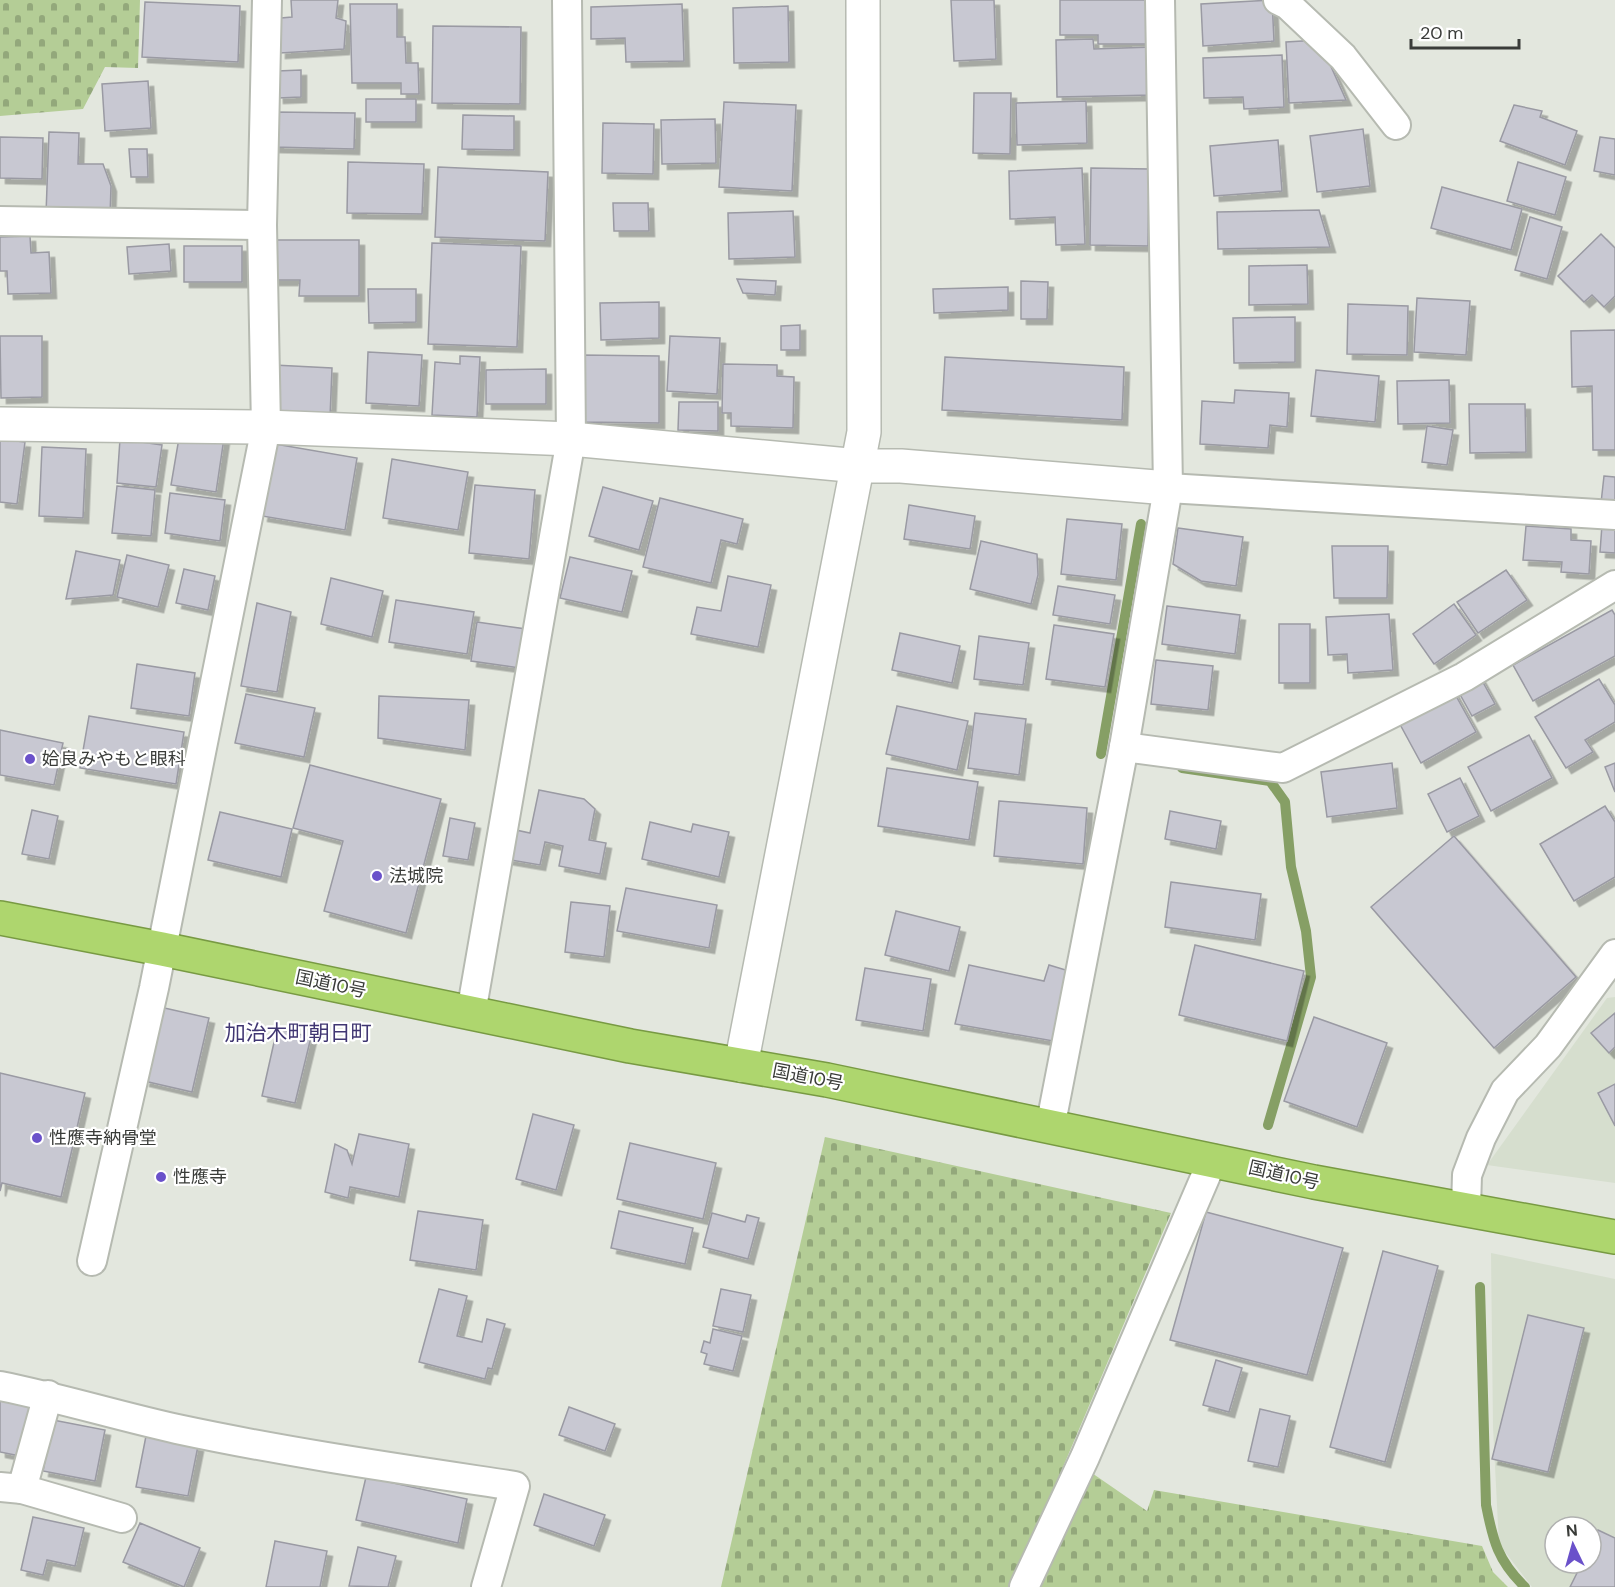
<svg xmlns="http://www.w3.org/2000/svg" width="1615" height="1587" viewBox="0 0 1615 1587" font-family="'DM Sans','Noto Sans JP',sans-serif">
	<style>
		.built { fill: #d6dece; fill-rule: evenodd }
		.cemetery { fill: url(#cemetery-stones) }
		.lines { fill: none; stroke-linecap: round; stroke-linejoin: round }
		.stream { stroke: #869f65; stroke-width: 10 }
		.building { fill: #c8c8d2; stroke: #9a9aa3; stroke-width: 1.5; filter: url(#shadow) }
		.minor-casing { stroke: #b6bab1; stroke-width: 32 }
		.tertiary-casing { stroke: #b6bab1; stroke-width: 36 }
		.trunk-casing { stroke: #789a43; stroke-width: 36 }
		.minor { stroke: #fff; stroke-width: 28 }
		.tertiary { stroke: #fff; stroke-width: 33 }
		.trunk { stroke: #aed66e; stroke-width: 33 }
		.poi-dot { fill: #6a51ca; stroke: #fff; stroke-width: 2 }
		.labels { text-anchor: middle; stroke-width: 4.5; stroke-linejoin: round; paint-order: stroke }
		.poi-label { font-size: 18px; fill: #3a3c39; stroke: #fff; text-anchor: start }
		.street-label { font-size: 18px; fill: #3a3c39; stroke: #fff }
		.quarter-label { font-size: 21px; fill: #403672; stroke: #fff }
	</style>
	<defs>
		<pattern id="cemetery-stones" width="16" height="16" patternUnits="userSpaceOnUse" patternTransform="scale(1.5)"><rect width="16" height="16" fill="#b4cd96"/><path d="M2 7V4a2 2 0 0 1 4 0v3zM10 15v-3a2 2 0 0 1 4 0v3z" fill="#93a87b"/></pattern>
		<filter id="shadow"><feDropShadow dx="5.5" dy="5.5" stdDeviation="0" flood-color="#0004"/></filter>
	</defs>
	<rect width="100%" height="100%" fill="#e3e7de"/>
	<g class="built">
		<polygon points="1615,997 1615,1183 1487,1165 1607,998"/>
		<path d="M1491 1253 1615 1279V1587H1532L1499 1544 1493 1427ZM1555 1527H1591V1563H1555Z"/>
	</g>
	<g class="cemetery">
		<polygon points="0,0 140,0 138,68 105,67 83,109 0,116"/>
		<polygon points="825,1137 1171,1213 1012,1587 721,1587"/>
		<polygon points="1089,1471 1147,1511 1154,1490 1482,1546 1493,1572 1508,1587 1035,1587"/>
	</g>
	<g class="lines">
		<g class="stream">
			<polyline points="1101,754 1141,524"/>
			<polyline points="1182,768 1270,781 1285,802 1291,867 1306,931 1311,977 1268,1125"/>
			<path d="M1480 1287 1486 1505C1493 1541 1498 1561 1525 1587"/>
		</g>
	</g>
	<g class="building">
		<polygon points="291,0 338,0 336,18 346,21 344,49 280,53 281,18 292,17"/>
		<polygon points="951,0 994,0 996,59 954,61"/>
		<polygon points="1060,0 1152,0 1152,44 1098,44 1098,35 1060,35"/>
		<polygon points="1272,0 1274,41 1203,46 1201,4"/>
		<polygon points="145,2 240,6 238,62 142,57"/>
		<polygon points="350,4 397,4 397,37 405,37 406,63 418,63 419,94 401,94 401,83 352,83"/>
		<polygon points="682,4 684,61 626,62 625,38 591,39 591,7"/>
		<polygon points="788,6 789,62 734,63 733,8"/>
		<polygon points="433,26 521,27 520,104 432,103"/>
		<polygon points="1093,39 1094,49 1153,47 1154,95 1057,97 1056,40"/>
		<polygon points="1319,40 1346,100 1289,103 1286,42"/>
		<polygon points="1282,55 1284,107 1244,109 1243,97 1204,98 1203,58"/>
		<polygon points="301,70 301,97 278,98 277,71"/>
		<polygon points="148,81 151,128 105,131 102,84"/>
		<polygon points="974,93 1011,93 1010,154 973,153"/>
		<rect x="366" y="99" width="50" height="23"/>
		<polygon points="1086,101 1087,143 1017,145 1016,103"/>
		<polygon points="724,102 796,105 792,191 719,187"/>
		<polygon points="1514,105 1542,111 1540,117 1577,131 1565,165 1500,141"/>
		<polygon points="274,112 355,113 354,149 273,147"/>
		<polygon points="463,115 514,116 514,150 462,149"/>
		<polygon points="715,119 716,163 662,164 661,120"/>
		<polygon points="603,123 654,124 653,174 602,173"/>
		<polygon points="1363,129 1370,186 1317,192 1310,136"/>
		<polygon points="49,132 79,133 78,164 103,164 111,186 110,216 46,214"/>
		<polygon points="0,137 43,138 42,179 0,178"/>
		<polygon points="1600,137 1615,139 1615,175 1594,171"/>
		<polygon points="1278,140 1282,191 1214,196 1210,146"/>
		<polygon points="129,149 147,149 148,177 131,177"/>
		<polygon points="348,162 424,164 422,214 347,213"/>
		<polygon points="1518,162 1566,177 1555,215 1507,201"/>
		<polygon points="438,167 548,172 545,241 435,237"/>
		<polygon points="1082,168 1085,244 1056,245 1055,217 1010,219 1009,171"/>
		<polygon points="1091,168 1149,169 1148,246 1090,245"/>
		<polygon points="1442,187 1522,209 1511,250 1431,228"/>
		<polygon points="613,203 648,203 649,231 614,231"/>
		<polygon points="1319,210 1330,247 1218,249 1217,212"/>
		<polygon points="793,211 795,257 729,259 728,213"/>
		<polygon points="1530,217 1562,227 1547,279 1515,270"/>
		<polygon points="1601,234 1615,248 1615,296 1604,307 1592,295 1584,302 1558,276"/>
		<polygon points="30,236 31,253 49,252 51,293 8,294 7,271 0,271 0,237"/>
		<polygon points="272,240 359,240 359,296 299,296 300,280 272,280"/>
		<polygon points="432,243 521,246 517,347 428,344"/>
		<polygon points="169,244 171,271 129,274 127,247"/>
		<rect x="184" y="246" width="58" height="36"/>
		<polygon points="1307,265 1308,304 1249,305 1249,266"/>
		<polygon points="737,279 776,281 775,295 743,293"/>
		<polygon points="1021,281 1048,282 1047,319 1021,319"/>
		<polygon points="1008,287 1008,310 934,313 933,289"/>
		<polygon points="368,289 416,289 416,322 369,323"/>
		<polygon points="1417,298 1470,301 1466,355 1414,352"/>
		<polygon points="659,302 659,338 601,340 600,303"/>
		<polygon points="1348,304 1408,306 1407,355 1347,354"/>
		<polygon points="1295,317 1295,362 1234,363 1233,318"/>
		<polygon points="800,325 800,350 781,350 781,326"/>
		<polygon points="1615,330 1615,450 1593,450 1592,386 1572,387 1571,331"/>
		<polygon points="0,336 42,336 42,397 1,398"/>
		<polygon points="670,336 720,338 717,394 667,391"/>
		<polygon points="368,352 422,355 419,406 366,403"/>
		<polygon points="581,355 659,356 659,423 581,422"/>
		<polygon points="460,356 480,357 477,417 432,415 435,362 460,364"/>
		<polygon points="945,357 1124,367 1122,420 942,410"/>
		<polygon points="723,364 777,365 777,376 794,377 793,428 731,426 731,413 722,413"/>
		<polygon points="274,365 332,368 330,417 273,415"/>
		<polygon points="546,369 546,404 486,404 486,370"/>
		<polygon points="1316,370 1379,376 1375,422 1311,416"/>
		<polygon points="1449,380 1450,423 1398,424 1397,381"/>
		<polygon points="1235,390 1289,393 1287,427 1270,425 1268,448 1200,444 1202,401 1234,403"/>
		<polygon points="679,402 718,402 718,431 678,430"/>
		<polygon points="1469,404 1525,404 1526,452 1470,453"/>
		<polygon points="1427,426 1453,430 1447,465 1422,462"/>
		<polygon points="180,432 224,438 216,492 171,485"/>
		<polygon points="0,439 25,442 17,504 0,502"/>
		<polygon points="120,439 162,445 156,487 117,483"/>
		<polygon points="275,444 357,458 345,530 262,516"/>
		<polygon points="42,447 86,449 83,518 39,516"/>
		<polygon points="392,459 468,472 458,530 383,518"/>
		<polygon points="1604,476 1615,477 1615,504 1601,503"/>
		<polygon points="475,485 535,490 529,559 469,553"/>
		<polygon points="117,486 155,490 151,536 112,533"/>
		<polygon points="603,487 653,501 639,550 589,536"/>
		<polygon points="170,493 225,500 220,541 165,533"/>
		<polygon points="660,498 743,519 737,544 721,540 711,583 643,567"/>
		<polygon points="909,505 975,516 970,549 904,539"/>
		<polygon points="1067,519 1122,524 1116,580 1061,574"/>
		<polygon points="1602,525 1615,525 1615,553 1600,552"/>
		<polygon points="1526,526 1571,529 1571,540 1591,541 1589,574 1561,572 1562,562 1523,560"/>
		<polygon points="1178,528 1243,537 1236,586 1201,581 1173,564"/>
		<polygon points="981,541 1037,554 1038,575 1031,604 970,589"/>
		<polygon points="1332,546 1388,546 1387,598 1334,598"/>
		<polygon points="76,551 120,560 113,595 66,599"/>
		<polygon points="127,555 169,565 158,607 117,597"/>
		<polygon points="570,557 632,571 622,612 560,598"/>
		<polygon points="184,569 215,576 208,610 176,603"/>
		<polygon points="1506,570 1527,600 1478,633 1457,602"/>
		<polygon points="728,576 771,585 758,647 691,634 697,607 721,611"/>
		<polygon points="331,578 383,591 372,637 321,624"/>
		<polygon points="1058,586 1115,595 1110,624 1053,615"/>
		<polygon points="396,600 474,612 467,654 389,642"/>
		<polygon points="257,603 291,612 277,692 241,686"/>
		<polygon points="1454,604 1476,635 1434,664 1413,634"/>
		<polygon points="1167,606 1240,615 1235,654 1162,644"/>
		<polygon points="1612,610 1615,615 1615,656 1533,701 1513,665"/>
		<polygon points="1389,614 1393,670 1348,673 1347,654 1328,655 1326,617"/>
		<polygon points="477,622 526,629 520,668 471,661"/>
		<rect x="1279" y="624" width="31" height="59"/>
		<polygon points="1054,625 1114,634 1105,687 1046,679"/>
		<polygon points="900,633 960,646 952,683 892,670"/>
		<polygon points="979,636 1029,643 1023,685 974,679"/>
		<polygon points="1156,660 1213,666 1208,710 1151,704"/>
		<polygon points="137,664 195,673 189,716 131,708"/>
		<polygon points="1480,677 1495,704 1472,716 1457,689"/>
		<polygon points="1599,679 1615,705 1615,722 1585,740 1593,752 1566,768 1535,717"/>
		<polygon points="1451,687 1476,732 1421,763 1396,717"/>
		<polygon points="246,694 315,708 304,757 235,743"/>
		<polygon points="379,696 469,700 465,750 378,738"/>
		<polygon points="897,706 968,721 957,770 886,754"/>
		<polygon points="975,713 1026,719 1019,775 968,768"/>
		<polygon points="89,716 184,732 176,784 80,768"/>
		<polygon points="0,730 63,743 54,785 0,775"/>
		<polygon points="1529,735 1552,778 1491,811 1468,767"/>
		<polygon points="1392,763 1397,808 1327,817 1321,772"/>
		<polygon points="1615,763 1615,792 1605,767"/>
		<polygon points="310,765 441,799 406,933 324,911 343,841 293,828"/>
		<polygon points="887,768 978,782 969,840 878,826"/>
		<polygon points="1460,778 1479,816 1447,832 1428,794"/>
		<polygon points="539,790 584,799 595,809 589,840 606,843 600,874 559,866 563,846 545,842 540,865 505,859 511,829 530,833"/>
		<polygon points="999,801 1087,808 1083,864 994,856"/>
		<polygon points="1605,806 1615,822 1615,877 1574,901 1540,844"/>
		<polygon points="32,810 58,816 49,859 22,854"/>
		<polygon points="1170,811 1221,821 1216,849 1165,839"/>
		<polygon points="220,812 292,829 281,877 208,860"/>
		<polygon points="450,818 475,823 468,860 443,856"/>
		<polygon points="650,822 691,832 693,824 729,832 719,877 642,859"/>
		<polygon points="1454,836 1576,977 1494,1048 1371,907"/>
		<polygon points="1171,882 1261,894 1255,940 1165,927"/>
		<polygon points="626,888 717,905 709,948 617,931"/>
		<polygon points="571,902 610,906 604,957 565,952"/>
		<polygon points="896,911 960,927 949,971 885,955"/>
		<polygon points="1195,945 1304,971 1287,1041 1179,1015"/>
		<polygon points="969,965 1044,981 1049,965 1069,971 1059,1042 955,1024"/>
		<polygon points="865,968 931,979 923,1031 856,1020"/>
		<polygon points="160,1007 209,1018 192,1092 144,1081"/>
		<polygon points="1615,1013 1615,1047 1609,1053 1591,1033"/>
		<polygon points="1314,1017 1387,1043 1357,1127 1284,1101"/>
		<polygon points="277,1029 311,1037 295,1103 262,1096"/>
		<polygon points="0,1073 85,1093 61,1197 2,1183 0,1191"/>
		<polygon points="1615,1084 1615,1126 1598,1093"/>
		<polygon points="533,1114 574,1125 556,1190 516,1179"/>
		<polygon points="359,1134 409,1144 399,1197 350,1187 348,1198 325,1192 335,1144 347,1150 352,1164"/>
		<polygon points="630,1143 716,1163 703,1219 617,1199"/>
		<polygon points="418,1211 483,1220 476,1270 410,1260"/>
		<polygon points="619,1211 693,1228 685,1264 611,1248"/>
		<polygon points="1206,1212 1343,1248 1307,1375 1170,1340"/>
		<polygon points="712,1213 745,1222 747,1215 759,1218 748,1259 703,1247"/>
		<polygon points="1383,1251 1438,1266 1385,1462 1330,1447"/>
		<polygon points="439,1289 467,1296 457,1336 482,1342 487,1319 505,1324 492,1369 488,1368 485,1379 419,1362"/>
		<polygon points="721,1289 751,1295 743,1332 713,1326"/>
		<polygon points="1528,1315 1584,1328 1548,1472 1492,1459"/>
		<polygon points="713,1329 742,1336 733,1371 704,1364 707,1354 701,1352 704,1341 710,1343"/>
		<polygon points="1216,1360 1242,1368 1229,1412 1203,1405"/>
		<polygon points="0,1400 35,1406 25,1457 0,1452"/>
		<polygon points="569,1407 615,1424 605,1451 559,1435"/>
		<polygon points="1260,1409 1290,1416 1278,1467 1248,1461"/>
		<polygon points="53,1420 105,1430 95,1481 43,1471"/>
		<polygon points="146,1436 198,1446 188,1496 136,1487"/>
		<polygon points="366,1477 467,1499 458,1543 356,1520"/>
		<polygon points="544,1494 605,1515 594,1546 534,1525"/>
		<polygon points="33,1517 84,1528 75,1566 47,1560 43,1575 21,1570"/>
		<polygon points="140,1523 200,1548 184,1587 123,1562"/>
		<polygon points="1598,1530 1615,1538 1615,1587 1570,1587 1582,1563 1591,1563 1591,1544"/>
		<polygon points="275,1541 327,1551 320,1587 266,1587"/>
		<polygon points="358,1547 396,1556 388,1587 349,1586"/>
	</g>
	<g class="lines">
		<defs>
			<g id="minor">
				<polyline points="1278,0 1288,5 1343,57 1396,125"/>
				<polyline points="0,221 262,225"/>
				<polyline points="1168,488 1615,515"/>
				<polyline points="1124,747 1283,768 1464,677 1615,585"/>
				<polyline points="471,1013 571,439 567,0"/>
				<polyline points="1050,1128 1124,747 1168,488 1160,0"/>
				<polyline points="1466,1208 1467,1175 1481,1138 1505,1091 1548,1046 1615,954"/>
				<polyline points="92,1261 154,988 266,427 262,225 267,0"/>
				<path d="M0 1386C60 1398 118 1416 177 1429 289 1453 402 1469 515 1486L486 1587"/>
				<polyline points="0,1487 22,1489 48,1395"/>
				<polyline points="22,1489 122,1518"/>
				<polyline points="1024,1587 1085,1457 1213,1159"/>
			</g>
			<g id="tertiary">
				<polyline points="0,424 266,427 571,439 859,466 901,466 1168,488"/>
				<polyline points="741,1065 864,432 863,0"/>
			</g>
			<polyline id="trunk" points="0,918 162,949 630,1046 827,1080 1314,1182 1615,1237"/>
		</defs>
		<use href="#minor" class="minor-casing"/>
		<use href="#tertiary" class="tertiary-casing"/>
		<use href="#trunk" class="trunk-casing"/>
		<use href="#minor" class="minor"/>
		<use href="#tertiary" class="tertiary"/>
		<use href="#trunk" class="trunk"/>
	</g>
	<g class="poi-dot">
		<circle cx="30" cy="759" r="6"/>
		<circle cx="377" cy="876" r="6"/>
		<circle cx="37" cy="1138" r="6"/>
		<circle cx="161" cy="1177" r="6"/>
	</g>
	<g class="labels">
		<g class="poi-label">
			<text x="42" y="765">姶良みやもと眼科</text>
			<text x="389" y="882">法城院</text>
			<text x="49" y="1144">性應寺納骨堂</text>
			<text x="173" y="1183">性應寺</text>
		</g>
		<g class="street-label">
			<text transform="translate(331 984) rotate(12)" y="6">国道10号</text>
			<text transform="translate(808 1077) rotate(11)" y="6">国道10号</text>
			<text transform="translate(1284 1175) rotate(13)" y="6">国道10号</text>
		</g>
		<g class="quarter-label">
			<text x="298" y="1040">加治木町朝日町</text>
		</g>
	</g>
	<g transform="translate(1573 1545) rotate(355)"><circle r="28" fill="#ffffff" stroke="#b0b1b0" stroke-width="1.5"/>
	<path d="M0-4.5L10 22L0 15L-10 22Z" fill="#6a51ca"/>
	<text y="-9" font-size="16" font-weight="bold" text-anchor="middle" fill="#3a3c39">N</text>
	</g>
	<path d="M1411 39v9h108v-9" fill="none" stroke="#3a3c39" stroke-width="3"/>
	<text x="1420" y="39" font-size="18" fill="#3a3c39" stroke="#ffffff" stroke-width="4.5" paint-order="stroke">20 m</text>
</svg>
